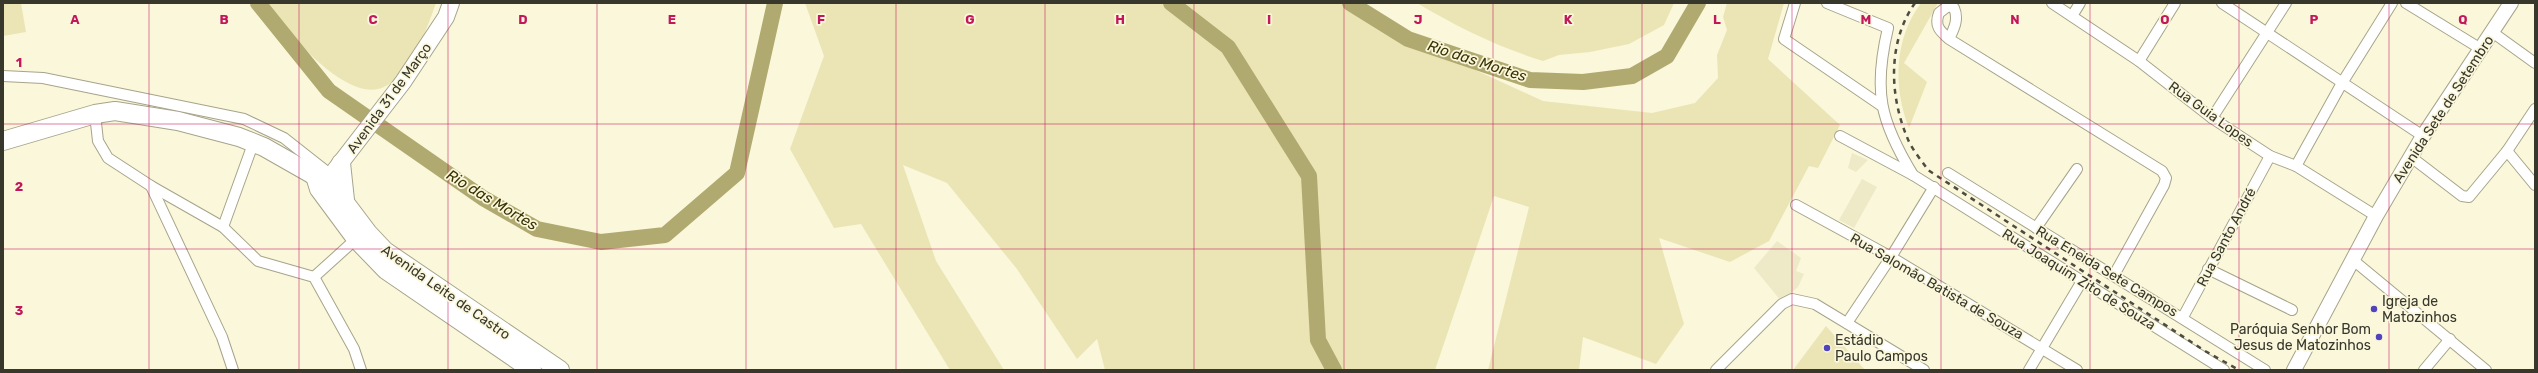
<svg xmlns="http://www.w3.org/2000/svg" width="2538" height="373" viewBox="0 0 2538 373" font-family="Rubik,sans-serif">
	<style>
		.built { fill: #eeeac7 }
		.green { fill: #ebe5b5 }
		.lines { fill: none; stroke-linecap: round; stroke-linejoin: round }
		.river { stroke: #b0a970; stroke-width: 16 }
		.street-casing { stroke: #a7a48a; stroke-width: 12 }
		.secondary-casing { stroke: #a7a48a; stroke-width: 16 }
		.primary-casing { stroke: #a7a48a; stroke-width: 18 }
		.highway-casing { stroke: #a7a48a; stroke-width: 20 }
		.street { stroke: #fff; stroke-width: 10 }
		.secondary { stroke: #fff; stroke-width: 14 }
		.primary { stroke: #fff; stroke-width: 16 }
		.highway { stroke: #fff; stroke-width: 18 }
		.rail { stroke: #4d4c3f; stroke-width: 2.5; stroke-dasharray: 5 5; stroke-linecap: butt }
		.grid { fill: none; stroke: #c2185b; stroke-width: 1; stroke-opacity: 0.55 }
		.poi-dot { fill: #5043bb; stroke: #faf7db; stroke-width: 1.5 }
		.labels { text-anchor: middle; stroke-width: 3.5; stroke-linejoin: round; paint-order: stroke }
		.street-label { font-size: 14px; fill: #38372c; stroke: #faf7db }
		.poi-label { font-size: 14px; fill: #38372c; stroke: #faf7db; text-anchor: start }
		.water-label { font-size: 15px; font-style: italic; fill: #3a3404; stroke: #faf7db }
		.grid-label { font-size: 13px; text-anchor: middle; font-weight: bold; fill: #c2185b; stroke: #faf7db; stroke-width: 3.5; stroke-linejoin: round; paint-order: stroke }
	</style>
	<rect width="100%" height="100%" fill="#faf7db"/>
	<g class="built">
		<polygon points="1852,153 1868,160 1856,172 1848,168"/>
		<polygon points="1862,179 1877,187 1854,228 1839,220"/>
		<polygon points="1777,241 1801,258 1796,271 1804,274 1798,287 1781,301 1754,268"/>
	</g>
	<g class="green">
		<polygon points="3,3 21,3 26,32 3,36"/>
		<path d="M267 3H436C427 29 410 74 384 87 347 105 285 30 267 3Z"/>
		<polygon points="805,3 1350,3 1408,39 1543,101 1652,113 1695,103 1718,78 1717,55 1727,30 1723,17 1727,3 1784,3 1768,59 1840,125 1818,168 1809,166 1769,241 1730,262 1659,238 1684,324 1656,364 1583,337 1579,370 1488,370 1529,207 1494,196 1435,370 1105,370 1097,339 1077,359 1017,269 947,183 903,165 936,261 1004,370 950,370 861,224 834,228 790,149 824,56"/>
		<path d="M1417 3H1674L1664 25 1629 44 1590 52 1559 55 1543 61C1498 47 1457 27 1417 3Z"/>
		<path d="M1921 3H1938L1904 63 1927 82 1909 128C1893 87 1894 39 1921 3Z"/>
		<polygon points="1826,326 1865,370 1793,370"/>
	</g>
	<g class="lines">
		<g class="river">
			<polyline points="258,3 329,91 483,198 537,229 601,242 665,235 737,173 775,3"/>
			<polyline points="1171,3 1228,47 1309,176 1318,340 1334,370"/>
			<polyline points="1350,3 1408,39 1530,80 1583,82 1632,76 1667,56 1698,3"/>
		</g>
		<defs>
			<g id="street">
				<polyline points="1795,3 1784,39 1882,106"/>
				<path d="M1827 3 1888 28C1873 91 1880 121 1913 175L2224 370"/>
				<polyline points="2052,3 2139,61 2212,118 2270,156 2296,166 2376,216"/>
				<polyline points="2222,3 2423,136"/>
				<polyline points="2406,3 2481,49"/>
				<polyline points="2072,16 2080,3"/>
				<polyline points="2492,32 2535,63"/>
				<path d="M1949 39C1954 29 1959 19 1954 8L1948 6 1939 13C1934 26 1940 31 1949 39L2162 171 2166 178 2164 185 2114 275"/>
				<polyline points="2139,61 2175,3"/>
				<polyline points="3,76 43,78 244,119 284,138 331,175"/>
				<polyline points="95,114 98,141 108,158 151,186 223,227 258,261 314,277 354,349 361,370"/>
				<polyline points="2212,118 2286,3"/>
				<polyline points="1840,136 1913,175"/>
				<polyline points="2507,151 2535,185"/>
				<polyline points="2411,157 2462,196 2469,197 2507,151 2535,109"/>
				<polyline points="2296,166 2342,83 2392,3"/>
				<polyline points="1948,173 2265,370"/>
				<polyline points="151,186 222,337 233,370"/>
				<polyline points="1796,205 1891,257 2077,370"/>
				<polyline points="223,227 253,144 257,143"/>
				<polyline points="2036,228 2077,169"/>
				<polyline points="2353,260 2486,370"/>
				<polyline points="2208,269 2292,310"/>
				<polyline points="314,277 356,239"/>
				<polyline points="2183,317 2270,156"/>
				<polyline points="1847,323 1891,257 1934,187"/>
				<polyline points="1716,370 1782,304 1792,299 1815,304 1924,370"/>
				<polyline points="2029,370 2082,281"/>
				<polyline points="2424,370 2450,339"/>
			</g>
			<polyline id="secondary" points="2294,370 2376,216 2423,136 2511,3"/>
			<polyline id="primary" points="332,174 403,82 446,17 451,3"/>
			<g id="highway">
				<polyline points="3,141 95,114 115,111 178,121 239,137 264,147 315,176 328,180 368,233 385,251 560,370"/>
				<polyline points="341,163 345,200"/>
				<polyline points="315,176 319,189 356,239 386,270 532,370"/>
			</g>
		</defs>
		<use href="#street" class="street-casing"/>
		<use href="#secondary" class="secondary-casing"/>
		<use href="#primary" class="primary-casing"/>
		<use href="#highway" class="highway-casing"/>
		<use href="#street" class="street"/>
		<use href="#secondary" class="secondary"/>
		<use href="#primary" class="primary"/>
		<use href="#highway" class="highway"/>
		<path class="rail" d="M1915 3C1888 41 1889 94 1907 137 1911 148 1921 160 1928 170L2205 351 2239 370"/>
	</g>
	<path class="grid" d="M149 3V370M299 3V370M448 3V370M597 3V370M746 3V370M896 3V370M1045 3V370M1194 3V370M1344 3V370M1493 3V370M1642 3V370M1792 3V370M1941 3V370M2090 3V370M2239 3V370M2389 3V370M3 124H2535M3 249H2535"/>
	<g class="poi-dot">
		<circle cx="2374" cy="309" r="4"/>
		<circle cx="2379" cy="337" r="4"/>
		<circle cx="1827" cy="348" r="4"/>
	</g>
	<g class="labels">
		<g class="street-label">
			<text transform="translate(389 98) rotate(-54)" y="5">Avenida 31 de Março</text>
			<text transform="translate(2443 109) rotate(-57)" y="5">Avenida Sete de Setembro</text>
			<text transform="translate(2211 114) rotate(36)" y="5">Rua Guia Lopes</text>
			<text transform="translate(2226 237) rotate(-62)" y="5">Rua Santo André</text>
			<text transform="translate(2107 271) rotate(31)" y="5">Rua Eneida Sete Campos</text>
			<text transform="translate(2079 279) rotate(32)" y="5">Rua Joaquim Zito de Souza</text>
			<text transform="translate(1937 286) rotate(30)" y="5">Rua Salomão Batista de Souza</text>
			<text transform="translate(446 292) rotate(35)" y="5">Avenida Leite de Castro</text>
		</g>
		<g class="poi-label">
			<text x="2382" y="306">Igreja de<tspan x="2382" dy="16">Matozinhos</tspan></text>
			<text x="2371" y="334" text-anchor="end">Paróquia Senhor Bom<tspan x="2371" dy="16">Jesus de Matozinhos</tspan></text>
			<text x="1835" y="345">Estádio<tspan x="1835" dy="16">Paulo Campos</tspan></text>
		</g>
		<g class="water-label">
			<text transform="translate(1477 61) rotate(18)" y="5">Rio das Mortes</text>
			<text transform="translate(492 200) rotate(31)" y="5">Rio das Mortes</text>
		</g>
	</g>
	<g class="grid-label">
		<text x="75" y="24">A</text>
		<text x="224" y="24">B</text>
		<text x="373" y="24">C</text>
		<text x="523" y="24">D</text>
		<text x="672" y="24">E</text>
		<text x="821" y="24">F</text>
		<text x="970" y="24">G</text>
		<text x="1120" y="24">H</text>
		<text x="1269" y="24">I</text>
		<text x="1418" y="24">J</text>
		<text x="1568" y="24">K</text>
		<text x="1717" y="24">L</text>
		<text x="1866" y="24">M</text>
		<text x="2015" y="24">N</text>
		<text x="2165" y="24">O</text>
		<text x="2314" y="24">P</text>
		<text x="2463" y="24">Q</text>
		<text x="19" y="67">1</text>
		<text x="19" y="191">2</text>
		<text x="19" y="315">3</text>
	</g>
	<rect width="2538" height="373" fill="none" stroke="#38372c" stroke-width="8"/>
</svg>
